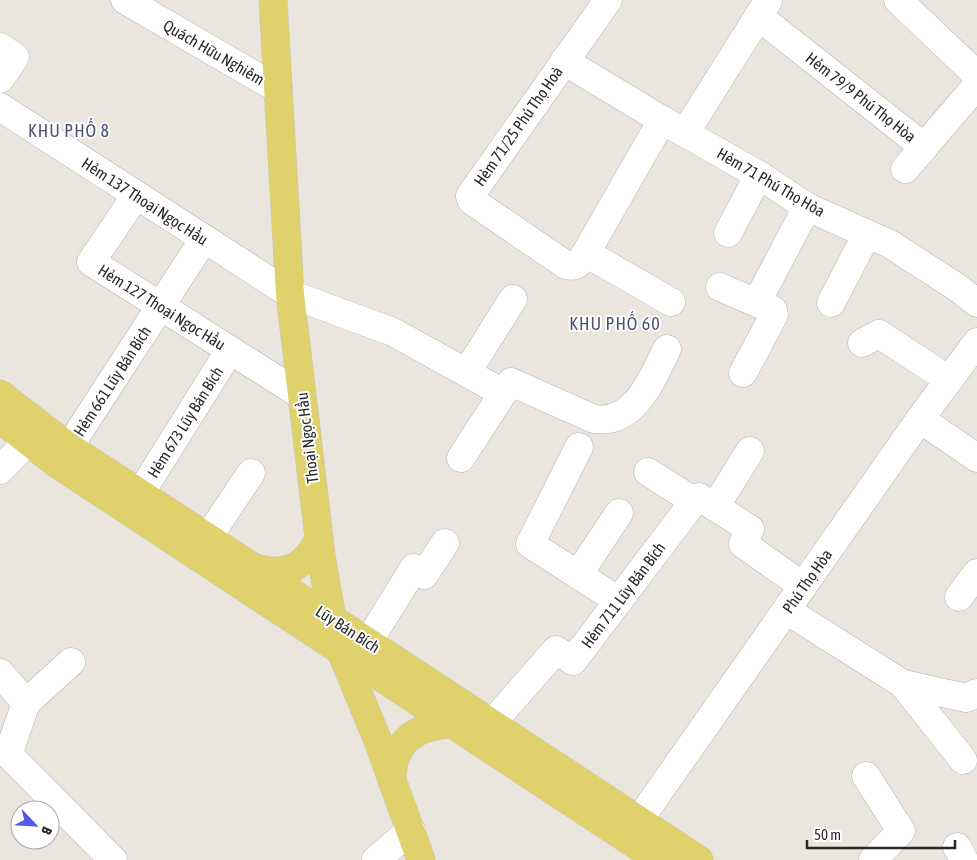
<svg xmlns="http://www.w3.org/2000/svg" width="977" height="860" viewBox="0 0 977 860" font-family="'Asap Condensed',sans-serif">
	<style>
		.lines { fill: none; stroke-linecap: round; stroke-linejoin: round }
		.minor-casing { stroke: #b1b2bb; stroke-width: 29 }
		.major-casing { stroke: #c7c7c7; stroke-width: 29 }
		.minor { stroke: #fff; stroke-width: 28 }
		.major { stroke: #dfd26d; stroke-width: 28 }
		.labels { text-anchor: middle; stroke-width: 4; stroke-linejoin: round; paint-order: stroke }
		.street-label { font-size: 16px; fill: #292929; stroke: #fff }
		.neighbourhood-label { font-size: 18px; letter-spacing: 1px; fill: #505274; stroke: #fff }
	</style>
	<rect width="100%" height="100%" fill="#eae6dd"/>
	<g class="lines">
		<defs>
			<g id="minor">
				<polyline points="125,0 278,89"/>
				<path d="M608 0 470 196 472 201 566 265C577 268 580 262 586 253L662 120"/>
				<polyline points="898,0 977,75"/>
				<polyline points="758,16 924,147 977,85"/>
				<polyline points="0,47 15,57 0,79"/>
				<polyline points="564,61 662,120 759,175 807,207 890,244 958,288 977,303"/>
				<polyline points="0,107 290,294 393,332 503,393 461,458"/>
				<polyline points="685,133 768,1"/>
				<polyline points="905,169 924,147"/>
				<polyline points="136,195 91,262 301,395"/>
				<polyline points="728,233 759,175"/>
				<polyline points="586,253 671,302"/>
				<polyline points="720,287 773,310 774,315 743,373"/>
				<polyline points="757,302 807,207"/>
				<polyline points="831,303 867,234"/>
				<polyline points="862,343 879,334 949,380"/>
				<polyline points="467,372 513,299"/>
				<path d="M503 393 511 382 594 419C635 425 652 379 667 349"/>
				<polyline points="920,419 977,458"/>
				<polyline points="69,447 204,239"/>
				<polyline points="579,447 530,544 619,601"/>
				<polyline points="0,470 42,426"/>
				<polyline points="140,494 230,350"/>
				<polyline points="694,501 699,497 750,529 743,544 803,586"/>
				<polyline points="715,507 750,451"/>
				<polyline points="207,539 251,473"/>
				<polyline points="578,575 619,513"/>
				<polyline points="959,597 977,573"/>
				<polyline points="786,610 903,684 966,698 977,693"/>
				<polyline points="368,642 414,568 424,575 445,543"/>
				<polyline points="0,673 26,703 71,662"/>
				<polyline points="903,684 963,760"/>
				<polyline points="26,703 10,749 10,756 113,860"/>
				<polyline points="492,723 556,650 573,661 694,501 648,472"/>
				<polyline points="866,776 901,831 873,860"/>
				<polyline points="639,820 920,419 977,342"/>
				<polyline points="957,847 964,860"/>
				<polyline points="376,860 411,830"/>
			</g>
			<g id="major">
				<polyline points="273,0 290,294 321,555 332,619 340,649 378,741 421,860"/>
				<polyline points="0,394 69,447 432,684 699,860"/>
				<polyline points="0,419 57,464 659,860"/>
				<path d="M253 567C284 577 304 569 319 539"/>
				<path d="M392 780C392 741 417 725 453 724"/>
			</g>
		</defs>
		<use href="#minor" class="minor-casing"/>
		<use href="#major" class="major-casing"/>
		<use href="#minor" class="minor"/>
		<use href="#major" class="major"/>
	</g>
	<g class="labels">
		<g class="street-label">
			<text transform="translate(214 52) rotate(30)" y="6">Quách Hữu Nghiêm</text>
			<text transform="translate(861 97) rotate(38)" y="6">Hẻm 79/9 Phú Thọ Hòa</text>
			<text transform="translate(518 126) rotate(-55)" y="6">Hẻm 71/25 Phú Thọ Hoà</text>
			<text transform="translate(771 182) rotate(30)" y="6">Hẻm 71 Phú Thọ Hòa</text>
			<text transform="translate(145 201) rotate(33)" y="6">Hẻm 137 Thoại Ngọc Hầu</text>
			<text transform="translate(162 307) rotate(32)" y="6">Hẻm 127 Thoại Ngọc Hầu</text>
			<text transform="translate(112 381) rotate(-57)" y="6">Hẻm 661 Lũy Bán Bích</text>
			<text transform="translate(185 422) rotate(-58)" y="6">Hẻm 673 Lũy Bán Bích</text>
			<text transform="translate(307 438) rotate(-97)" y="6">Thoại Ngọc Hầu</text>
			<text transform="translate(807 581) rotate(-55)" y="6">Phú Thọ Hòa</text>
			<text transform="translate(623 595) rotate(-53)" y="6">Hẻm 711 Lũy Bán Bích</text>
			<text transform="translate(348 629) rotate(33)" y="6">Lũy Bán Bích</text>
		</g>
		<g class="neighbourhood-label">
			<text x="69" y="137">KHU PHỐ 8</text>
			<text x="615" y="330">KHU PHỐ 60</text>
		</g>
	</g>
	<g transform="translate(35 825) rotate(115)"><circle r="24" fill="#ffffff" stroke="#a9a9a9"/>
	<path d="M0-4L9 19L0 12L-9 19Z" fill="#515be3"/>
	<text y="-8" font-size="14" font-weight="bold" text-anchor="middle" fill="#292929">B</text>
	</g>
	<path d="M807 840v8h148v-8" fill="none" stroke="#292929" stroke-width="2.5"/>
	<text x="814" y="840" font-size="15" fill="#292929" stroke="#ffffff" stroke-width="4" paint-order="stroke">50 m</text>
</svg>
